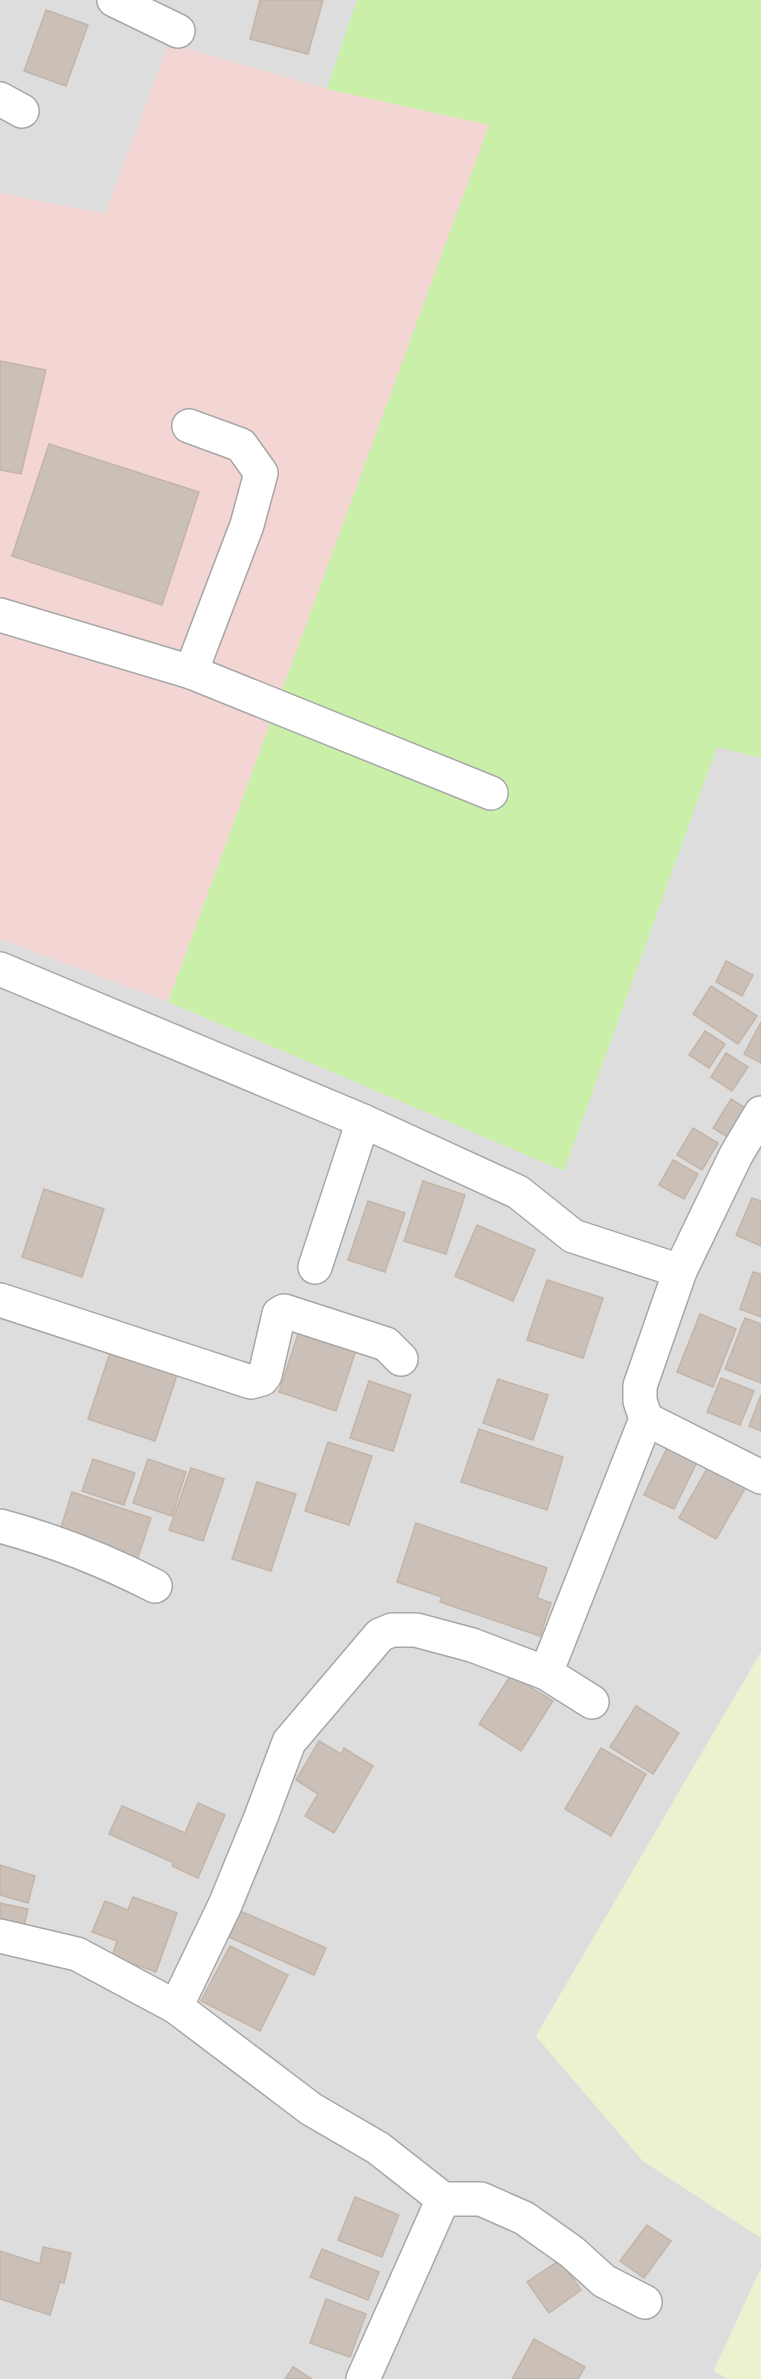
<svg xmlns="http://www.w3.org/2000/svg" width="761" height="2379" viewBox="0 0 761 2379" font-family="'Varela Round',sans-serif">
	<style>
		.residential { fill: #dedddd }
		.commercial { fill: #f3d6d4 }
		.farmland { fill: #eef1d0 }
		.grass { fill: #caefa8 }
		.building { fill: #cac0b8; stroke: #c4b4a7; stroke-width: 1.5 }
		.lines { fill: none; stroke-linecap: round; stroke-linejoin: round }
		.minor-casing { stroke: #a7a7a7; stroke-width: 36 }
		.minor { stroke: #fff; stroke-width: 33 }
	</style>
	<rect width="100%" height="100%" fill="#f1eee6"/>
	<g class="residential">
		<polygon points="0,0 357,0 327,89 169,43 105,214 0,193"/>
		<polygon points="717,746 761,758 761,1652 536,2036 643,2161 761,2238 761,2268 714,2370 728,2379 0,2379 0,939 168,1002 564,1170"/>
	</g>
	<polygon class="commercial" points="169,43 327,89 490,125 168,1002 0,939 0,193 105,214"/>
	<g class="farmland">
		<polygon points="761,1652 761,2238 643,2161 536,2036"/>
		<polygon points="761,2268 761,2379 728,2379 714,2371"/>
	</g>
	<polygon class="grass" points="357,0 761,0 761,758 717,747 564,1171 168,1002 489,125 327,89"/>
	<g class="building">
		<polygon points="260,0 323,0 308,54 250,39"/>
		<polygon points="46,10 88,25 66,86 24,71"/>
		<polygon points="0,361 46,370 21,474 0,470"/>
		<polygon points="49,444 199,492 162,605 12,556"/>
		<polygon points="726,961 753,975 742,996 716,982"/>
		<polygon points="711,986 757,1016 738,1044 693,1014"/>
		<polygon points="761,1022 761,1063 744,1054"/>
		<polygon points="705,1031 725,1044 709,1068 689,1055"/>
		<polygon points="726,1053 748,1067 732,1091 711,1077"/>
		<polygon points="731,1099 752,1112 734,1141 713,1128"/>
		<polygon points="693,1128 718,1143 702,1170 677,1155"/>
		<polygon points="673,1160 698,1174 684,1199 659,1185"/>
		<polygon points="423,1181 465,1195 446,1254 404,1241"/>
		<polygon points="44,1189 104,1209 82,1277 22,1257"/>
		<polygon points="752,1198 761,1201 761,1246 736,1235"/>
		<polygon points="368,1201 405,1213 385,1272 348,1260"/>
		<polygon points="477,1225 535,1250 513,1301 455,1276"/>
		<polygon points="753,1272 761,1274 761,1317 740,1309"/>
		<polygon points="547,1280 603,1298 583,1358 527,1340"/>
		<polygon points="700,1314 736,1329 713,1387 677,1372"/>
		<polygon points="745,1318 761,1324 761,1383 725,1369"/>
		<polygon points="301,1325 358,1344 336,1411 279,1392"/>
		<polygon points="110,1353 177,1375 155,1441 88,1419"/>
		<polygon points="721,1378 754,1391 740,1425 707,1412"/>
		<polygon points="498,1379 548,1395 533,1440 483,1423"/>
		<polygon points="369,1381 411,1395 393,1451 350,1438"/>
		<polygon points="761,1395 761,1431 749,1426"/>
		<polygon points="479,1429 563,1457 547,1510 461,1482"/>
		<polygon points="328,1442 372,1456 349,1525 305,1511"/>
		<polygon points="668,1446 698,1460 674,1509 644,1495"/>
		<polygon points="93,1459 135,1473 124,1505 82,1491"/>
		<polygon points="148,1459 186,1472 172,1516 133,1503"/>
		<polygon points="709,1465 746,1487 716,1539 679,1518"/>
		<polygon points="191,1468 224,1479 203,1541 169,1530"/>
		<polygon points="257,1482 296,1494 271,1571 232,1559"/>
		<polygon points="72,1492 151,1518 137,1560 59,1534"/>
		<polygon points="416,1523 547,1568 537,1598 551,1603 540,1636 440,1602 442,1597 397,1582"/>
		<polygon points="511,1675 553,1701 521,1751 479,1724"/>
		<polygon points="636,1706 679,1733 653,1774 610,1747"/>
		<polygon points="319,1741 341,1754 344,1748 373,1766 334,1833 305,1816 318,1794 296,1780"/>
		<polygon points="601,1748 646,1774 611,1836 565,1809"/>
		<polygon points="198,1803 225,1815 198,1878 172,1866 174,1863 109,1834 122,1806 185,1833"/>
		<polygon points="0,1865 35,1876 28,1903 0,1895"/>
		<polygon points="133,1897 177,1913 156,1972 112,1956 117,1941 92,1932 105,1901 128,1910"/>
		<polygon points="0,1903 28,1909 22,1936 0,1931"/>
		<polygon points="240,1911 326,1948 314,1975 229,1937"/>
		<polygon points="230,1946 288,1975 260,2031 201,2001"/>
		<polygon points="355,2197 399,2215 382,2257 338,2240"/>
		<polygon points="647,2225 671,2241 644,2278 620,2261"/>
		<polygon points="43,2247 71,2253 64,2283 60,2282 50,2315 0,2299 0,2251 40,2264"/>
		<polygon points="322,2249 379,2272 368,2300 310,2277"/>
		<polygon points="560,2260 581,2290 549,2313 527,2282"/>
		<polygon points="326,2299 366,2314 350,2357 310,2343"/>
		<polygon points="534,2339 585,2367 578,2379 512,2379"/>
		<polygon points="293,2367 312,2379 285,2379"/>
	</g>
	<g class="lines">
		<defs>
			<g id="minor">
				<polyline points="114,0 178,31"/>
				<polyline points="0,99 22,111"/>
				<polyline points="189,426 241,445 261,473 247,525 191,672"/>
				<polyline points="0,615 191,672 491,793"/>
				<polyline points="0,969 363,1121 518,1192 573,1236 680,1271"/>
				<polyline points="315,1267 363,1121"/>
				<polyline points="0,1300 251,1382 262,1379 265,1375 279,1314 284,1311 386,1344 401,1359"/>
				<polyline points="646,1419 761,1477"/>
				<path d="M0 1526C53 1540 106 1561 155 1586"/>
				<polyline points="546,1673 646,1419 640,1401 640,1386 680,1271 736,1155 761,1113"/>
				<polyline points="0,1936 77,1954 176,2007 311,2109 378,2148 443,2199 481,2199 524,2218 572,2252 604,2281 645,2302"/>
				<polyline points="176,2007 225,1905 261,1817 289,1742 380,1635 392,1630 416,1630 472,1645 546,1673 592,1702"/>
				<polyline points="363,2379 443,2199"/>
			</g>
		</defs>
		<use href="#minor" class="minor-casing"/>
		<use href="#minor" class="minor"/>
	</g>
</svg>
